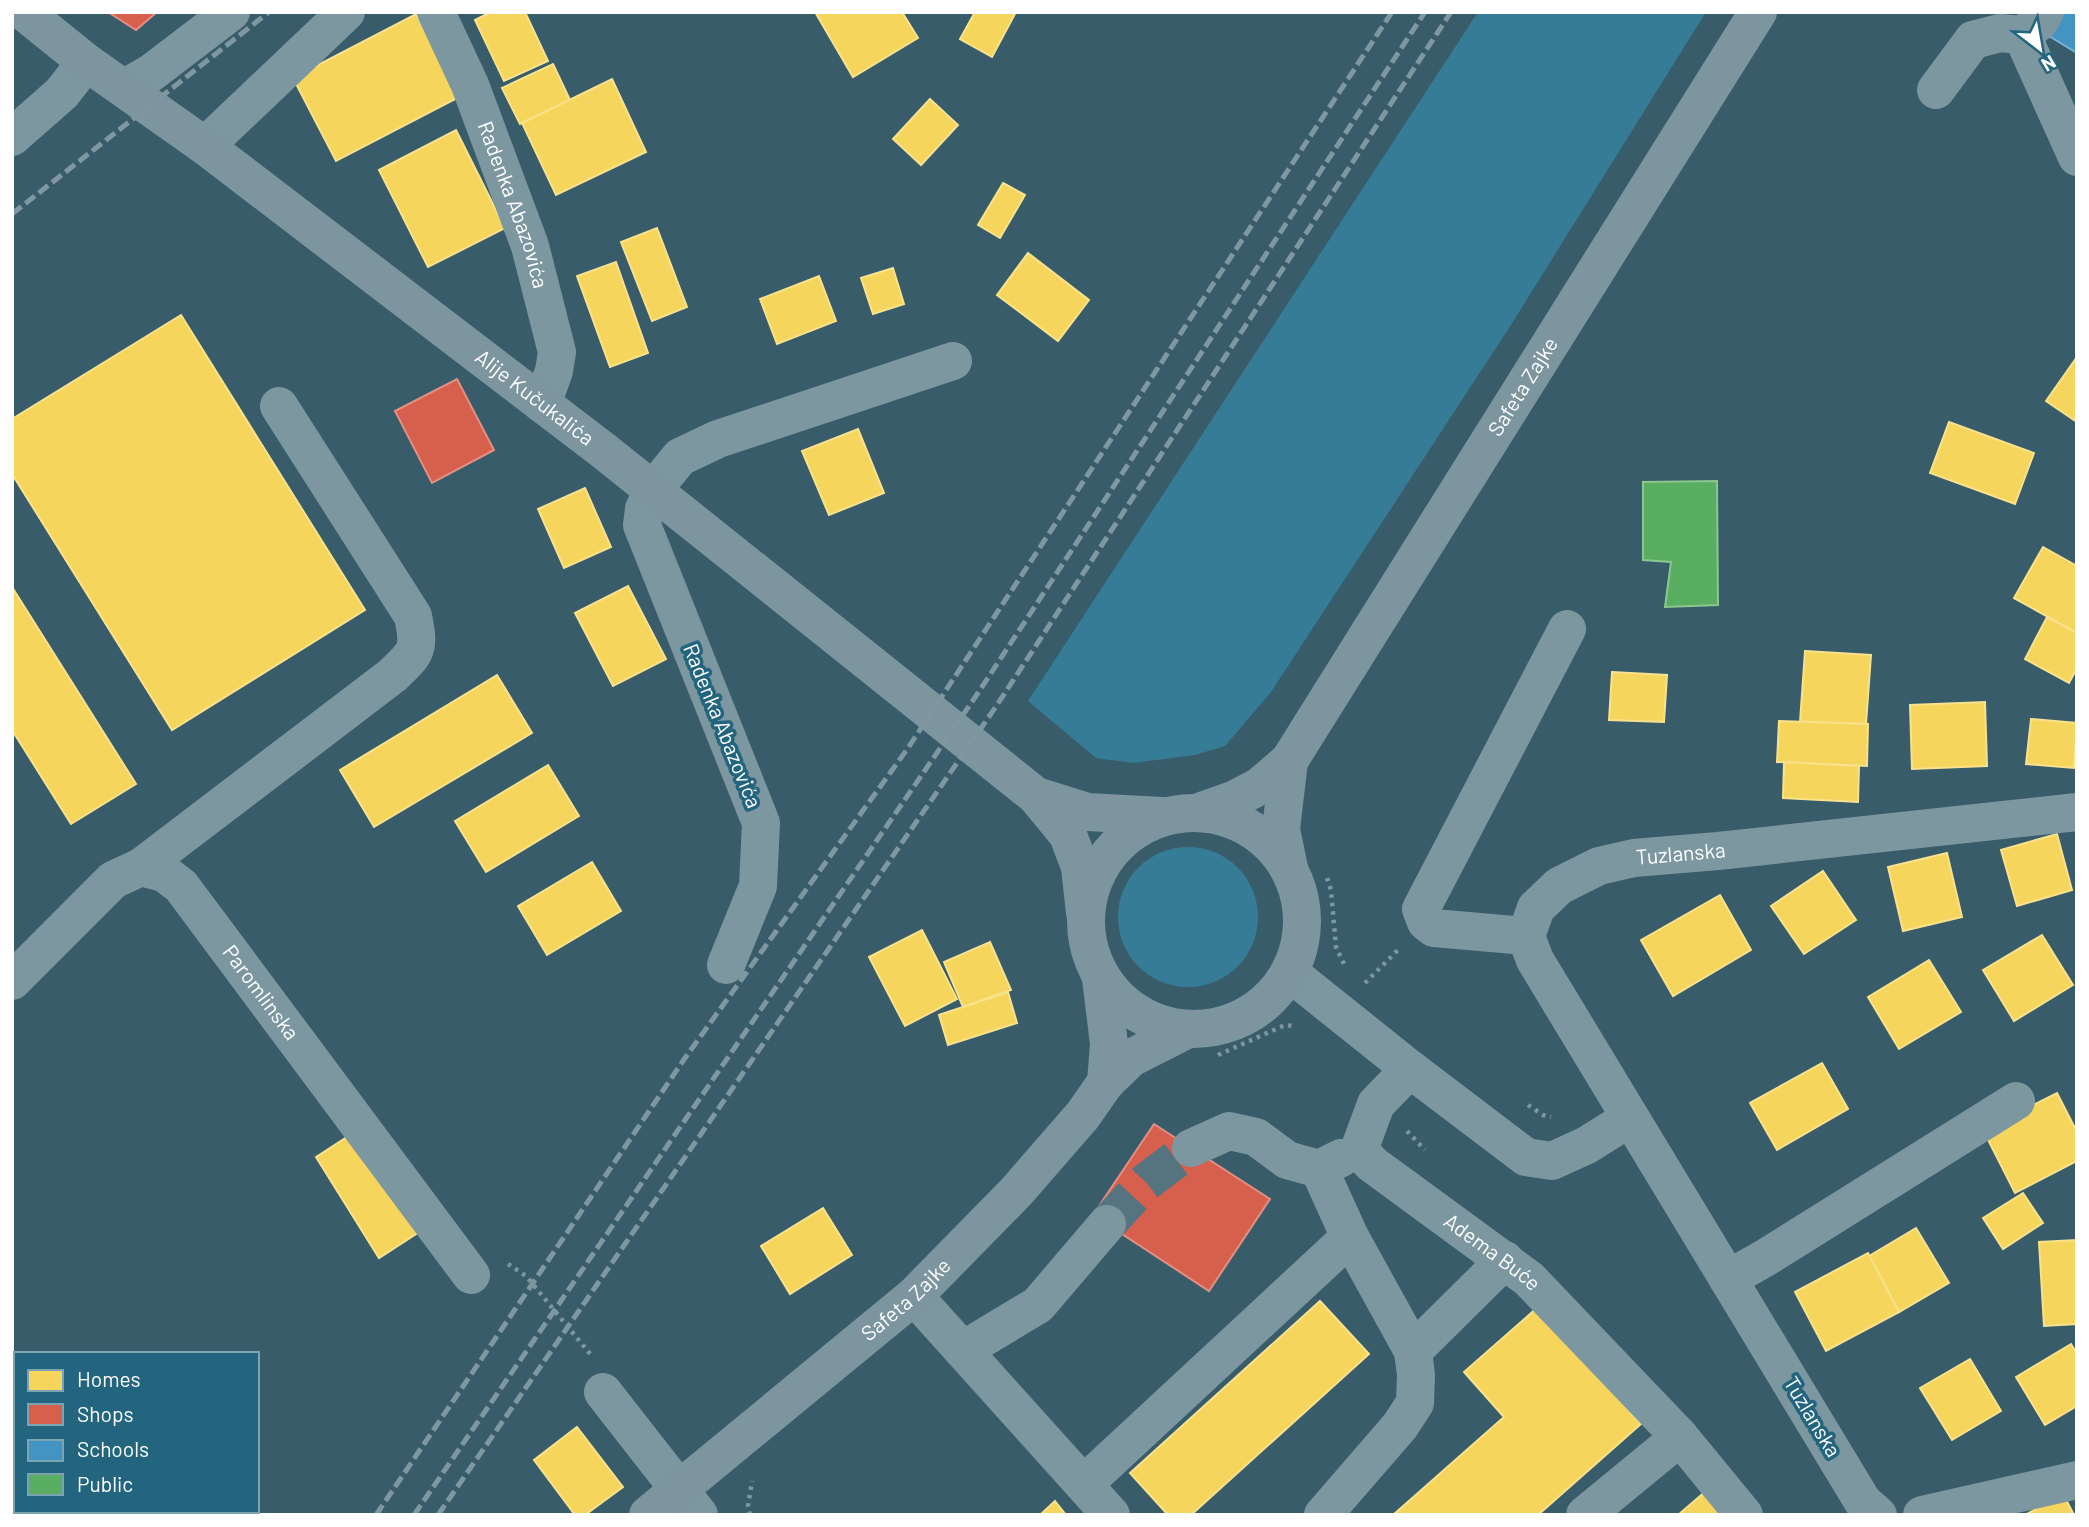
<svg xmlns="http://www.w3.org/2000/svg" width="2089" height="1527" viewBox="0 0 2089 1527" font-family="Barlow,sans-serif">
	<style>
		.green { fill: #377c96 }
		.homes { fill: #f6d55c; stroke: #f9e28d; stroke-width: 2 }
		.shops { fill: #d6604d; stroke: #e29082; stroke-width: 2 }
		.schools { fill: #4393c3; stroke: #7bb3d5; stroke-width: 2 }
		.public { fill: #5aae61; stroke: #8cc690; stroke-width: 2 }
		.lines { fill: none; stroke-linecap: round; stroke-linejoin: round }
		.minor-tunnel { stroke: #567480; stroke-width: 38; stroke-dasharray: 38 19; stroke-linecap: butt }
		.path { stroke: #7d97a0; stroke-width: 4.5; stroke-dasharray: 3.5 5; stroke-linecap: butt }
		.minor { stroke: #7d97a0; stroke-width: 38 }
		.major { stroke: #7c959e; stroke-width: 38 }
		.rail { stroke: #7f97a0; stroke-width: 5; stroke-dasharray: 12 5; stroke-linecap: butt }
		.labels { text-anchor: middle; stroke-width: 7; stroke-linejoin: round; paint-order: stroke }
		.street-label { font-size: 21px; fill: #fff; stroke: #23657f }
	</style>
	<rect width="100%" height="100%" fill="#385c6a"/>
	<g class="green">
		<polygon points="1478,12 1706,12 1509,328 1271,692 1225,746 1195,755 1133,763 1096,758 1028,701"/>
		<circle cx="1188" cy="917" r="70"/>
	</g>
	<g class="homes">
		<polygon points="491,12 525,12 548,61 504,81 475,20"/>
		<polygon points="815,12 902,12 918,38 853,77"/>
		<polygon points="975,12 1016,12 992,57 960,39"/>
		<polygon points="416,14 459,97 336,161 293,78"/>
		<polygon points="553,64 570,100 520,124 502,88"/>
		<polygon points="612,79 646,152 556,195 522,123"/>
		<polygon points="930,99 958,125 921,165 893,139"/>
		<polygon points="456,130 505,228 428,267 379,170"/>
		<polygon points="1003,183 1025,195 1000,238 978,225"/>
		<polygon points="657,228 687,307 652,321 621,242"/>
		<polygon points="1028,253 1089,300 1058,341 997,295"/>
		<polygon points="616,262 648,353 610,367 577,276"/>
		<polygon points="893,268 904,304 873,314 861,278"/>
		<polygon points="819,276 836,321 777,344 760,299"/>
		<polygon points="181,315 365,610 172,730 12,474 12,419"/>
		<polygon points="2077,357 2077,422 2046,401"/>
		<polygon points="1949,422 2034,453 2015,504 1930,473"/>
		<polygon points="858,429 884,493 829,515 802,451"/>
		<polygon points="585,488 611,547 564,568 538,509"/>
		<polygon points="2043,547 2077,566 2077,633 2014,598"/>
		<polygon points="628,586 666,659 613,686 575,613"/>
		<polygon points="12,587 136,784 71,824 12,730"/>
		<polygon points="2047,617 2077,633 2077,668 2069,683 2025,659"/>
		<polygon points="1805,651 1871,655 1866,724 1800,722"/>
		<polygon points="1612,672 1667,675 1664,722 1609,720"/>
		<polygon points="497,675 532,733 374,827 340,770"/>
		<polygon points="1985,702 1987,766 1912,769 1910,705"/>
		<polygon points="2031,719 2077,723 2074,768 2026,764"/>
		<polygon points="1779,721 1868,724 1867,766 1777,762"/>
		<polygon points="1784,762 1859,766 1858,802 1783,798"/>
		<polygon points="548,765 579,816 486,872 455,821"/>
		<polygon points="2057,834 2072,890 2017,906 2001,850"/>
		<polygon points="1947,853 1962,917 1903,931 1888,867"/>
		<polygon points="592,862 621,911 547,955 518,906"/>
		<polygon points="1823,871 1856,920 1804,954 1771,906"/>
		<polygon points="1720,895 1751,950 1673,996 1641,940"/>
		<polygon points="922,930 957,999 905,1026 869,957"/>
		<polygon points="2042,935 2073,985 2014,1021 1983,970"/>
		<polygon points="990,942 1011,990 963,1007 944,962"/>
		<polygon points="1929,960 1961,1012 1899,1049 1868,997"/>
		<polygon points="1008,992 1017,1023 948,1045 939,1015"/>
		<polygon points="1822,1063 1848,1109 1777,1150 1750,1103"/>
		<polygon points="2057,1093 2077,1132 2077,1161 2015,1193 1983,1130"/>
		<polygon points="361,1128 424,1229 379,1258 316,1157"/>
		<polygon points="2023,1193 2043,1223 2003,1249 1983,1218"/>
		<polygon points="823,1208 852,1255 790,1294 761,1246"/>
		<polygon points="1916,1228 1949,1283 1899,1312 1869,1256"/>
		<polygon points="2077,1240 2077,1324 2044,1326 2039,1242"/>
		<polygon points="1868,1253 1899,1312 1826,1351 1795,1292"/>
		<polygon points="1320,1301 1369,1354 1191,1515 1168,1515 1130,1473"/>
		<polygon points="1538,1307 1641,1424 1538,1515 1393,1515 1504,1417 1464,1372"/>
		<polygon points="2071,1344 2077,1354 2077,1406 2045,1425 2016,1377"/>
		<polygon points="1970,1359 2001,1411 1952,1440 1920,1388"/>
		<polygon points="577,1427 623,1487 585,1515 575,1515 534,1460"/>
		<polygon points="1706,1491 1725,1515 1678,1515"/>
		<polygon points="2063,1494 2074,1515 2025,1515"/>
		<polygon points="1055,1501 1066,1515 1040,1515"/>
		<polygon points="172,1511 213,1511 216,1515 175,1515"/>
	</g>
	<g class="shops">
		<polygon points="108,12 157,12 136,30"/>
		<polygon points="457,379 494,450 432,483 395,411"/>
		<polygon points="1154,1124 1270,1199 1209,1291 1093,1215"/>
	</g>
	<polygon class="schools" points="2065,12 2077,12 2077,53 2049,36"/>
	<polygon class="public" points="1717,481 1718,605 1665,607 1671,562 1643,560 1643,482"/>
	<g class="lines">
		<polyline class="minor-tunnel" points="1107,1224 1146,1182 1191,1148"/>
		<g class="path">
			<polyline points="1327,878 1331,890 1336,947 1344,964"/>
			<polyline points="1365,983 1398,950"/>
			<polyline points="1218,1055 1285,1025 1293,1026"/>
			<polyline points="1528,1105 1543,1115 1551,1117"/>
			<polyline points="1407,1131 1425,1150"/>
			<polyline points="508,1264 526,1276 591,1355"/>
			<polyline points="750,1515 748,1506 752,1481"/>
		</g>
		<g class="minor">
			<path id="s1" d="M436 12 470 85 530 246 557 352 554 371 542 404"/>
			<polyline points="2022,35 2077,157"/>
			<polyline points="125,88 151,73 231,12"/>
			<polyline points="1936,90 1973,40 2000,33 2022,35 2039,22 2045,12"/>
			<polyline points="12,137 62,93 86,62"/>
			<polyline points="205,146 346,12"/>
			<path d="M141 867 393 675C417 652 420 650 413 616L279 406"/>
			<polyline points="1526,936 1434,928 1426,922 1421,909 1567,629"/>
			<polyline points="726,965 758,886 761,823 642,525 644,509 653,490 680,457 718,439 953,361"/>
			<polyline points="1290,973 1410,1069 1526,1157 1552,1161 1587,1145 1630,1118"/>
			<path id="s2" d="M12 981 113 880 141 867 164 873 181 886 471 1275"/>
			<path id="s3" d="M1410 1069 1376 1104 1359 1150 1372 1164 1529 1279 1680 1437 1744 1515"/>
			<polyline points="1191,1148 1229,1131 1256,1137 1287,1160 1319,1169 1341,1158"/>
			<polyline points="1350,1237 1413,1351"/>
			<polyline points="1728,1279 1765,1258 2016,1101"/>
			<polyline points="914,1296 1111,1515"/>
			<polyline points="963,1350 1038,1305 1107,1224"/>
			<polyline points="603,1392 699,1515"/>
			<polyline points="1084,1484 1350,1237 1319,1169"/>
			<polyline points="1323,1515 1400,1426 1415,1403 1416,1375 1413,1351 1505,1260"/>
			<polyline points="1585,1515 1680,1437"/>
			<path id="s4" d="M1878 1515 1863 1502 1535 960 1526 936 1536 908 1559 886 1599 866 1634 858 1718 851 2077 812"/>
			<polyline points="1922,1515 2077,1480"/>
		</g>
		<g class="major">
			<path id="s5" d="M24 12 86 62 205 146 604 451 1036 796 1068 835 1080 867 1085 913"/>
			<polyline points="1289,761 1281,829 1289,868"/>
			<polyline points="1036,796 1087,812 1162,816"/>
			<path id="s6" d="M1199 812 1233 800 1260 786 1289 761 1758 12"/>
			<circle cx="1194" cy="921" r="108"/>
			<polyline points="1101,978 1109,1044 1106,1082"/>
			<path id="s7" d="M648 1515 914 1296 1016 1192 1083 1115 1106 1082 1131 1058 1186 1030"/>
		</g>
		<g class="rail">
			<polyline points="12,214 269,12"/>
			<polyline points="376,1515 685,1058 908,748 1392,12"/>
			<polyline points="414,1515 978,693 1425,12"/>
			<polyline points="438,1515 997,705 1451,12"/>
		</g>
	</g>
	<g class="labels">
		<g class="street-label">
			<text dy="7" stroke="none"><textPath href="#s1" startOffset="208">Radenka Abazovića</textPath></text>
			<text dy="7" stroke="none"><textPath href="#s6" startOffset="546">Safeta Zajke</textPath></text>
			<text dy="7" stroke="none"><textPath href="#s5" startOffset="640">Alije Kučukalića</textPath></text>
			<text transform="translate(722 726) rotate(68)" y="7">Radenka Abazovića</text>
			<text dy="7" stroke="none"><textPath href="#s4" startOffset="868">Tuzlanska</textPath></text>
			<text dy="7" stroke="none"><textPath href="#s2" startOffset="352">Paromlinska</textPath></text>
			<text dy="7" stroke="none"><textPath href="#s3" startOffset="266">Adema Buće</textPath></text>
			<text dy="7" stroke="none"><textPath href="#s7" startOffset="336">Safeta Zajke</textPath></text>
			<text transform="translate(1812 1417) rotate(59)" y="7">Tuzlanska</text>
		</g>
	</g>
	<rect width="2089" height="1527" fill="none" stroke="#ffffff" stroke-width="28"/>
	<rect x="14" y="1352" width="245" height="161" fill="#23657f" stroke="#7ba3b2" stroke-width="2"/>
	<rect x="28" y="1370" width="35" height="21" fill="#f6d55c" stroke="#7ba3b2" stroke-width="2"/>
	<text x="77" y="1387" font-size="21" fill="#ffffff">Homes</text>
	<rect x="28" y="1404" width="35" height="21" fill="#d6604d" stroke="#7ba3b2" stroke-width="2"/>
	<text x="77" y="1422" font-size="21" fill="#ffffff">Shops</text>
	<rect x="28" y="1440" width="35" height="21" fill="#4393c3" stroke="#7ba3b2" stroke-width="2"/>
	<text x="77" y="1457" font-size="21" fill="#ffffff">Schools</text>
	<rect x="28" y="1474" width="35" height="21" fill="#5aae61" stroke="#7ba3b2" stroke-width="2"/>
	<text x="77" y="1492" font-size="21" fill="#ffffff">Public</text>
	<g transform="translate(2040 49) rotate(149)" stroke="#23657f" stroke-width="5" paint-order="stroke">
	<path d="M0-5L12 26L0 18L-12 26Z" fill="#ffffff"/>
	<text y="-10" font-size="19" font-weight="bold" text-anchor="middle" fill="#ffffff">N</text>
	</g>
</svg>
